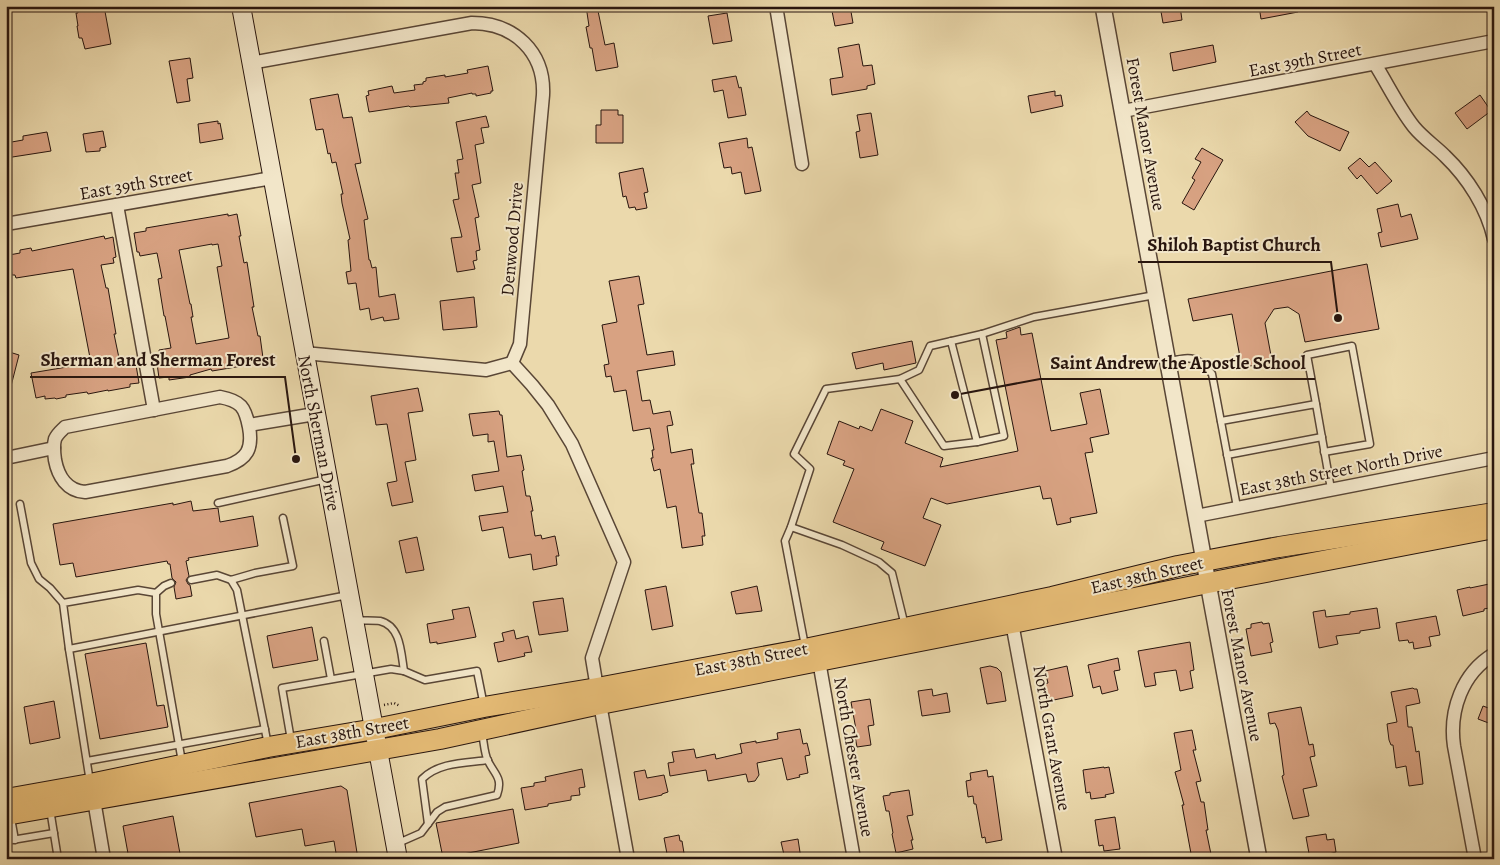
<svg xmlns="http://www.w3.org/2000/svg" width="1500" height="865" viewBox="0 0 1500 865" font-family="Alegreya,serif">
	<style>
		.building { fill: #d8a282; stroke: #28150e; fill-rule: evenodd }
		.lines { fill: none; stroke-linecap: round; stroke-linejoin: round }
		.service-casing { stroke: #594636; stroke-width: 9 }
		.minor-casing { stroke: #594636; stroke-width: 15 }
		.tertiary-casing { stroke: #594636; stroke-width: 18 }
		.secondary-casing { stroke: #28150e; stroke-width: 20 }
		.primary-casing { stroke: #28150e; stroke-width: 22 }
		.path { stroke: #28150e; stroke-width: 2.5; stroke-dasharray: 1 2.5; stroke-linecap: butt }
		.service { stroke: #f2e6c9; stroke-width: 6 }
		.minor { stroke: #f2e6c9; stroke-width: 12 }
		.tertiary { stroke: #f2e6c9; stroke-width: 15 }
		.secondary { stroke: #f2e6c9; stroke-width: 18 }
		.primary { stroke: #e6bc76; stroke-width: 20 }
		.labels { text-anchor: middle; stroke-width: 4; stroke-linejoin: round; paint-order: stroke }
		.street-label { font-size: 18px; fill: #28150e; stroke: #f2e6c9 }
		.leader { fill: none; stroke: #28150e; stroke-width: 2 }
		.callout-dot { fill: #28150e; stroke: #f2e6c9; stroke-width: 2 }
		.callout-label { font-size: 19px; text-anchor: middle; font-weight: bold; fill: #28150e; stroke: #f2e6c9; stroke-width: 4; stroke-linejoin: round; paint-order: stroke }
	</style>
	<rect width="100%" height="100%" fill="#ebd9ac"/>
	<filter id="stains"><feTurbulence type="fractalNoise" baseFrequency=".004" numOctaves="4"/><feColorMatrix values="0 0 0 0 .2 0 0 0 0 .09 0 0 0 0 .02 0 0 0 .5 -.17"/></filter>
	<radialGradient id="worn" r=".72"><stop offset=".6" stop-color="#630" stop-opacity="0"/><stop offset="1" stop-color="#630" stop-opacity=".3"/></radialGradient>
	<g class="building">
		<polygon points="77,6 104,6 111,44 85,49 82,38 79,38 77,26 78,26 76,13 78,13"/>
		<polygon points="586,6 597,6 605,45 614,43 618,67 596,71 592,48 590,48 586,27 589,26"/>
		<polygon points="831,6 850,6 853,23 835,26"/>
		<polygon points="1160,6 1180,6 1182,20 1163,23"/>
		<polygon points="1259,6 1297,6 1298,12 1261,19"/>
		<polygon points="727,13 732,41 713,44 708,16"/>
		<polygon points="859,44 863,66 872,65 875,84 867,86 867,89 832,95 830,79 843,77 838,48"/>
		<polygon points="1213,45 1216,62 1173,71 1170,53"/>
		<polygon points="190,58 193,78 187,79 190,101 177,103 169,61"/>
		<polygon points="488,66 493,91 491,91 491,93 476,96 476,94 472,94 472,93 448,98 449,103 410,107 409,106 369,112 366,96 369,95 368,91 392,86 394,93 415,90 414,85 423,84 423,82 426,81 426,78 445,75 445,77 468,73 467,70"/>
		<polygon points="736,76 739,88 741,87 746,115 728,118 723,90 714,92 712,80"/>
		<polygon points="1055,91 1055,96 1061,95 1063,106 1031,113 1028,96"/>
		<polygon points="338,94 343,118 352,117 361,163 355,164 368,219 364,220 369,260 370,260 372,268 376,267 379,297 395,294 399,319 384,321 383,317 371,320 369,308 360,310 356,283 348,284 346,272 351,271 348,240 350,239 342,203 341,194 343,194 336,162 332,163 330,153 328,154 323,129 316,130 310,99"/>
		<polygon points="1480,95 1491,111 1467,129 1455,113"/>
		<polygon points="601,110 618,110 618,115 623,115 623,143 596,143 596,125 601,125"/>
		<polygon points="1307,111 1310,115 1349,132 1340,151 1308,136 1295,122"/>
		<polygon points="871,113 878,155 860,158 856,132 860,131 857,115"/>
		<polygon points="486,116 489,127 481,128 484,143 475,145 481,183 472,185 479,217 475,218 480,250 476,251 477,260 473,261 475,269 457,272 451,238 462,237 453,200 459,199 455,173 459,173 457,160 463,159 456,122"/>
		<polygon points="218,121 218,124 220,123 223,139 200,143 198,124"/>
		<polygon points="103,131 106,147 100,148 100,151 86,152 83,134"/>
		<polygon points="47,132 51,151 6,158 6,143 23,140 23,136"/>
		<polygon points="747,138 748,148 752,147 761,191 745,194 741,172 732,174 731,167 724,168 719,143"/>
		<polygon points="1202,148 1223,160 1194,210 1182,203 1195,180 1192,178 1201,162 1195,159"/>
		<polygon points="1360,158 1369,167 1375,162 1392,181 1377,194 1361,175 1357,179 1348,168"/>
		<polygon points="643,168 648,192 644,193 647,208 636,210 635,207 629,208 626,196 623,197 619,173"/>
		<polygon points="1398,204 1401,217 1411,214 1418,239 1381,247 1378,233 1382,232 1377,209"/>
		<path d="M228 214V216L237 214 241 236H239L244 263 247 262 254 307H252L258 336H260L263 358 253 360 254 364 212 371 211 369 190 375V377L169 380V377L159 378 156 356 160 355 159 350 171 348 165 316H164L158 279 162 278 157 253 140 256 139 252H137L134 233 146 231V228ZM212 244V245L218 244 222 266 217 267 229 338 196 344 191 317H193L191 304H190L179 250Z"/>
		<polygon points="104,236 105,239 113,237 116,257 113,258 114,263 101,265 106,288 108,288 116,334 114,334 119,358 130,356 131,360 135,359 139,383 130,384 130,387 108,391 108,390 88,394 87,392 66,395 66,397 56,399 55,398 45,399 45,396 36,398 31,373 91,363 81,311 73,269 16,278 15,275 12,275 9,255 20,253 20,250 31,248 32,251"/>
		<polygon points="1367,264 1379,329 1305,342 1299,314 1288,307 1274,309 1265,323 1272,361 1242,368 1232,314 1193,321 1188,299"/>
		<polygon points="639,276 644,304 638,305 647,355 673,351 675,365 637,371 642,401 650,400 653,414 670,411 673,425 667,426 671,453 692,449 694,464 691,464 699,513 702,513 705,536 702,536 703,545 682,548 676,506 667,508 660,469 654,471 651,458 653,458 652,450 654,450 650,428 633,431 626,390 614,392 611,376 606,377 604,365 609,364 602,325 617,322 609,281"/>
		<polygon points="474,297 477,327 443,330 440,301"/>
		<polygon points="1020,327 1021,335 1032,333 1051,431 1087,424 1080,393 1100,389 1109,434 1090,438 1093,452 1085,453 1097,513 1070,518 1071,522 1057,525 1051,498 1043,499 1040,486 947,504 931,498 923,518 941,525 925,566 881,549 884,542 833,522 854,469 843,465 845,461 827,454 839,421 859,429 860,426 872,431 881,409 913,421 905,443 943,458 940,467 1018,451 996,340 1007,338 1006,332"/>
		<polygon points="912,341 916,363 884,370 883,363 856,369 852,353"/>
		<polygon points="6,351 19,355 10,390 6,390"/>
		<polygon points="418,388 423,411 408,413 416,460 405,462 413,502 392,506 387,483 397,481 387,424 376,425 371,396"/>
		<polygon points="499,411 500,415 502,415 507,457 521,455 524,470 522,471 526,496 530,496 533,511 531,511 535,536 541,535 542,539 555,536 559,556 556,556 557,565 533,570 531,554 509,558 503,527 482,531 479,516 508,512 503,486 475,491 472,475 499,471 494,441 488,442 488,434 473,436 469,414"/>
		<polygon points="191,501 193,511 218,508 220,522 253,516 258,546 188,558 189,560 186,561 189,576 186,580 188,584 190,585 192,596 176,599 174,587 176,582 172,578 170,564 168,564 167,561 76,577 73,563 60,565 53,524 173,503 173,505"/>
		<polygon points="417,537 424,570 406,573 399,541"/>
		<polygon points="1494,583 1494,607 1484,609 1484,611 1463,616 1457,590 1470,587 1470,588"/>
		<polygon points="666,586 673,626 652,630 645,590"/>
		<polygon points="757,586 762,611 736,614 731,592"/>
		<polygon points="563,598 568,631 539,635 533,602"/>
		<polygon points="469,607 476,637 437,644 437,642 430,643 427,624 454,619 452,610"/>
		<polygon points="1377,608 1380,628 1360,631 1360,633 1336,636 1338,644 1319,648 1313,612 1325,610 1326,617 1350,614 1350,612"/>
		<polygon points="1436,616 1440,635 1429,637 1431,646 1414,649 1413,642 1409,643 1408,640 1399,641 1396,623"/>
		<polygon points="1262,622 1263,624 1269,623 1273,642 1270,643 1272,652 1251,656 1246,629 1251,628 1251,624"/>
		<polygon points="312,627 318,660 273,668 267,636"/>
		<polygon points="514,630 516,639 528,636 532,652 524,653 525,656 498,662 494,643 504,641 502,633"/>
		<polygon points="1190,642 1194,670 1190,671 1193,688 1180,691 1176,670 1154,673 1156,685 1145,687 1138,651"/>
		<polygon points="146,643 157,706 164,705 168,727 100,739 85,654"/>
		<polygon points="1118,658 1120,670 1114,671 1118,690 1102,694 1100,686 1093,688 1088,665"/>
		<polygon points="990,666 997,668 1001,672 1006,701 987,704 980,668"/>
		<polygon points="1067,666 1073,696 1049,701 1048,696 1046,696 1044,684 1048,683 1045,671"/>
		<polygon points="1413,688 1414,689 1417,689 1420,703 1406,706 1408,727 1412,727 1416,752 1419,751 1423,784 1409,786 1406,766 1396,768 1393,745 1391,745 1389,740 1387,724 1397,722 1391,692"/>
		<polygon points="932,689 933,696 947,693 950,712 922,716 918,691"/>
		<polygon points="870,699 874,725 868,726 871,745 857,747 855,736 857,735 851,702"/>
		<polygon points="54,701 60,738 30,744 24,707"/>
		<polygon points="1483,706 1494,710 1494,725 1478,719"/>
		<polygon points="1301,707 1309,745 1313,744 1315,756 1310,757 1317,786 1303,789 1309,816 1293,819 1282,776 1284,775 1278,730 1275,723 1270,724 1268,713"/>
		<polygon points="800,729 803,744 807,743 810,755 805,756 808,773 799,775 800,777 787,780 782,758 757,763 759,775 755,781 748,782 746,774 708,781 706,770 670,776 668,763 674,762 672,752 694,749 696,758 715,754 716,759 742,753 740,744 756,741 756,743 778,739 777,733"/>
		<polygon points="1192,730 1196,750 1193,750 1201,781 1196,782 1201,802 1204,802 1208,830 1206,830 1212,859 1192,859 1182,805 1184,805 1175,772 1181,770 1174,733"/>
		<polygon points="1104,767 1104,768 1109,767 1114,793 1105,795 1106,797 1091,799 1090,792 1086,793 1083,770"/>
		<polygon points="582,769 585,787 579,788 580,795 571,796 571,800 548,804 548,806 525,810 521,788 534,786 534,783 546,781 545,777"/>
		<polygon points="645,770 647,778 664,775 668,792 662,794 662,795 639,800 634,772"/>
		<polygon points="987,770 988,777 993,776 1002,840 986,843 985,837 982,838 976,804 974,804 973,796 968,797 966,781 971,780 970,773"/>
		<polygon points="341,786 347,790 358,859 337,859 334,841 305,846 302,829 256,837 249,803"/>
		<polygon points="909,790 913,815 907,816 913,840 911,840 913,849 896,853 892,834 893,833 889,811 886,811 883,796 890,795 890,793"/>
		<polygon points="513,809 519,843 443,858 436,823"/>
		<polygon points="173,816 181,859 129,859 123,826"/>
		<polygon points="1115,817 1120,849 1104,851 1103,845 1099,846 1095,820"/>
		<polygon points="1326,834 1327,840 1334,839 1336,852 1321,856 1322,859 1310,859 1306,837"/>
		<polygon points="679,835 680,841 682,841 685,859 668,859 664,838"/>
		<polygon points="798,839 801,859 785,859 781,842"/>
	</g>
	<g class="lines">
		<defs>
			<g id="service">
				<path d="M1168 361C1192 357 1196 355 1212 374L1237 507"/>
				<polyline points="900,379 944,446 977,442 951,341"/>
				<polyline points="1316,404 1307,355 1352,346 1370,444 1324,452"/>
				<polyline points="1221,421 1316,404 1331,489"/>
				<polyline points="977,442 1004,436 982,334"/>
				<polyline points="1227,455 1322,437"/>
				<polyline points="218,503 327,479"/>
				<polyline points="20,504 31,563 39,579 50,588 63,603"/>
				<polyline points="791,527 842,545 879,562 892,573 905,626"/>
				<polyline points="191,580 217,575 231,580 255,573 293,566 283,518"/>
				<polyline points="231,580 237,590 268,745"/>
				<polyline points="171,583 164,586 156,593 156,614 182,762"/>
				<path d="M356 620C363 621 372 620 380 621 401 626 401 653 404 671"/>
				<polyline points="324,641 331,679"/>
				<polyline points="805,646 785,541 791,527 810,469 794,454 826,389 900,379 919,370 930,346 982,334 1034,317 1155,295"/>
				<polyline points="69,649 63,603 138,590 156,593"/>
				<polyline points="291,740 282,688 391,669 404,671 425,680 477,671 484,706"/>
				<polyline points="87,761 265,729"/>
				<polyline points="90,782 69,649 348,595"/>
				<polyline points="50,809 58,859"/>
				<polyline points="11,818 15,840"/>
				<path d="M428 824 422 779C439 762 466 763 488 760"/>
				<polyline points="6,841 54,833"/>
				<path d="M396 844 421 833 437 812 445 807 497 795C503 778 495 775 488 761 484 753 484 742 482 733"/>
			</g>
			<g id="minor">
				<polyline points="776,6 802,164"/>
				<path d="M251 63 472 23C514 23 545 52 543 95L520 344 512 363"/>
				<path d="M1375 64C1388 85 1399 108 1414 127 1423 138 1435 146 1445 156 1468 178 1487 208 1494 239"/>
				<polyline points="1123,111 1494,41"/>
				<polyline points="117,205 154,410"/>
				<polyline points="6,224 272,178"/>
				<polyline points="304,353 486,370 512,363"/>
				<polyline points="512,363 532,385 548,405 572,444 624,562 592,658 597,688"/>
				<path d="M220 397C241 401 245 407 249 427 253 449 247 459 227 466L85 492C67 491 58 476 55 460 54 453 53 446 55 439 57 434 61 431 65 427Z"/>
				<polyline points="249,425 315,414"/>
				<polyline points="6,458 54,448"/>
				<polyline points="1196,516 1494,458"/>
				<polyline points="1012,623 1056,859"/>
				<polyline points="819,661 854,859"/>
				<polyline points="600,704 628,859"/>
				<polyline points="94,800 104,859"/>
				<path d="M1475 859 1454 746C1449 711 1462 673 1494 654"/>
			</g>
			<polyline id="tertiary" points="1103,6 1208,583 1259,859"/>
			<polyline id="secondary" points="241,6 398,859"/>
			<g id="primary">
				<polyline points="6,799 90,784 268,747 375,729 484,707 597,688 805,649 1052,597 1178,566 1204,561 1279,547 1494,513"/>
				<polyline points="6,815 440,739 600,704 1012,623 1208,583 1494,528"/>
			</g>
		</defs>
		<use href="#service" class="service-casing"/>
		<use href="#minor" class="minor-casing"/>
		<use href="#tertiary" class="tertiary-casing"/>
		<use href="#secondary" class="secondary-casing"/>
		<use href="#primary" class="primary-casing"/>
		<polyline class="path" points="384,705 394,703 400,706"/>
		<use href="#service" class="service"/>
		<use href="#minor" class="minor"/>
		<use href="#tertiary" class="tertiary"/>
		<use href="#secondary" class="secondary"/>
		<use href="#primary" class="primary"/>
	</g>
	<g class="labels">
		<g class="street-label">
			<text transform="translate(1305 60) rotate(-11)" y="6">East 39th Street</text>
			<text transform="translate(1146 134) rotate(80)" y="6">Forest Manor Avenue</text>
			<text transform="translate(136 184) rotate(-10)" y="6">East 39th Street</text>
			<text transform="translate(512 239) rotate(-85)" y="6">Denwood Drive</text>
			<text transform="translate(319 433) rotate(79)" y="6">North Sherman Drive</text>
			<text transform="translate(1341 470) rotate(-11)" y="6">East 38th Street North Drive</text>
			<text transform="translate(1147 575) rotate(-13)" y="6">East 38th Street</text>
			<text transform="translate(751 659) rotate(-11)" y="6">East 38th Street</text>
			<text transform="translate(1242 665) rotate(79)" y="6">Forest Manor Avenue</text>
			<text transform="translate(352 732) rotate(-10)" y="6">East 38th Street</text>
			<text transform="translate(1052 738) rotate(80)" y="6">North Grant Avenue</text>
			<text transform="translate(854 757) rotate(80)" y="6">North Chester Avenue</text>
		</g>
	</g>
	<path class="leader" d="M1338 318L1331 262H1138M296 459L285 377H30M955 395L1040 379H1315"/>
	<g class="callout-dot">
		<circle cx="1338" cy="318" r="5"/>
		<circle cx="296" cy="459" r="5"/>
		<circle cx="955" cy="395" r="5"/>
	</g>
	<g class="callout-label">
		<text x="1234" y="251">Shiloh Baptist Church</text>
		<text x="158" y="366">Sherman and Sherman Forest</text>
		<text x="1178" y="369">Saint Andrew the Apostle School</text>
	</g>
	<rect width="1500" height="865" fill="none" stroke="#ebd9ac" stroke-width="25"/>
	<rect x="8" y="8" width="1485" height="850" fill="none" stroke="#28150e" stroke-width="2.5"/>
	<rect x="12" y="12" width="1475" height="840" fill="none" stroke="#28150e"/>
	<rect width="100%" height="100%" filter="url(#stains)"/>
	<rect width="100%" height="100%" fill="url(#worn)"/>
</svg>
